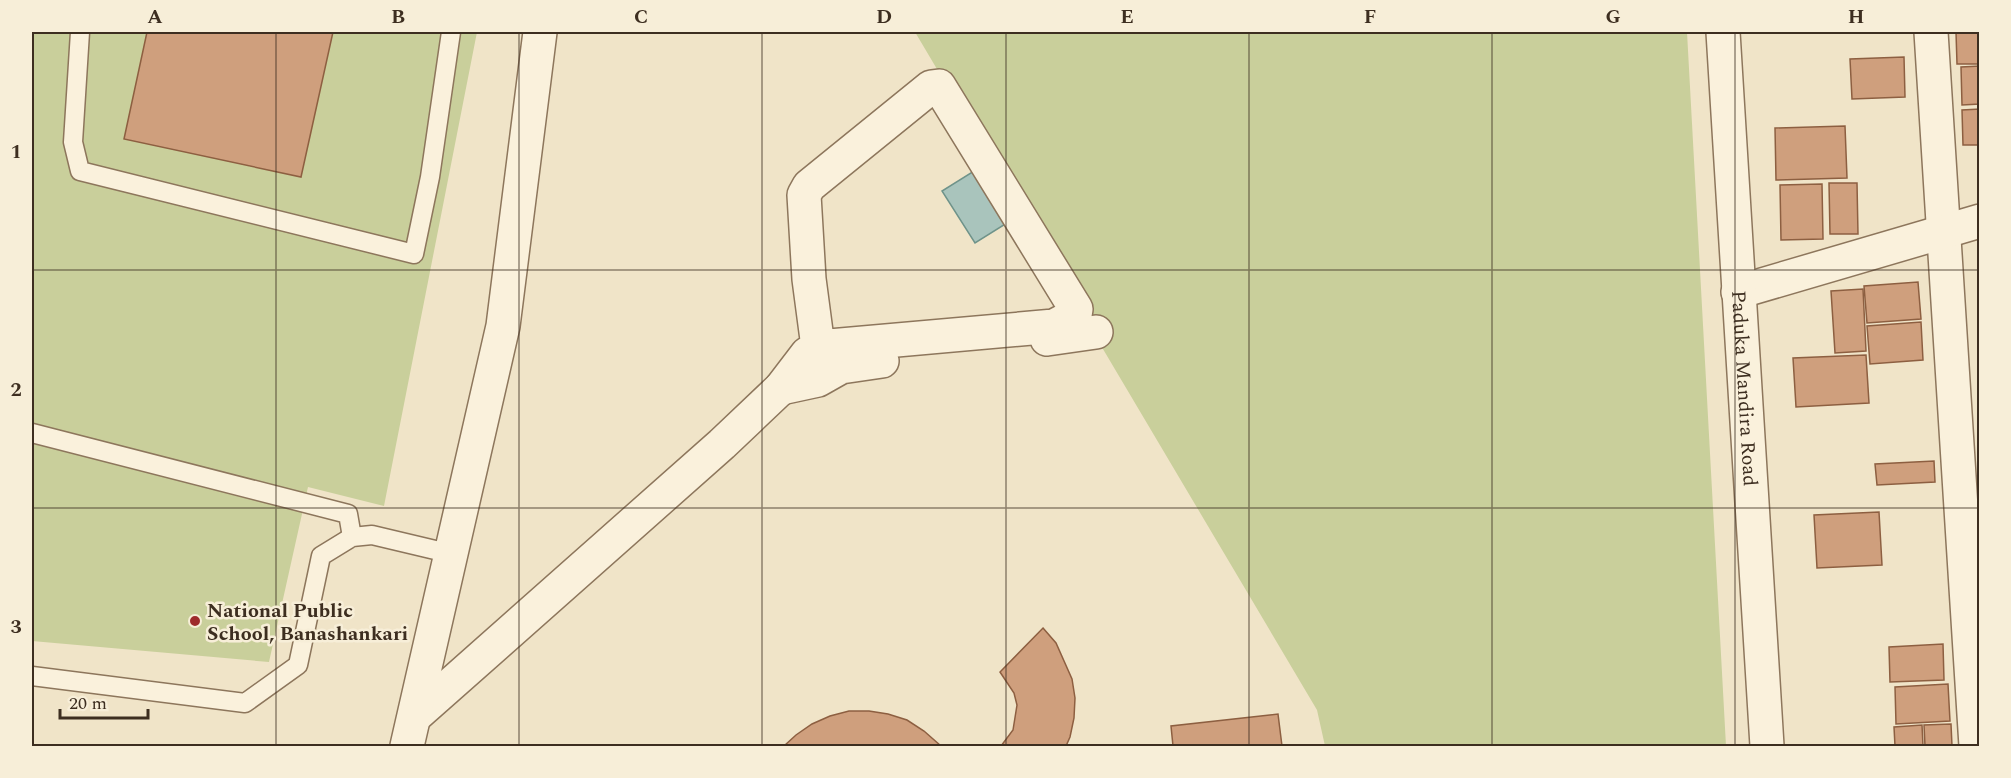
<svg xmlns="http://www.w3.org/2000/svg" width="2011" height="778" viewBox="0 0 2011 778" font-family="Spectral,serif">
	<style>
		.green { fill: #c9cf9b }
		.water { fill: #a9c4bc; stroke: #6f938a; stroke-width: 1.5 }
		.building { fill: #cf9f7d; stroke: #8d5f41; stroke-width: 1.5 }
		.lines { fill: none; stroke-linecap: round; stroke-linejoin: round }
		.service-casing { stroke: #8d765c; stroke-width: 21 }
		.minor-casing { stroke: #8d765c; stroke-width: 36 }
		.tertiary-casing { stroke: #8d765c; stroke-width: 36 }
		.service { stroke: #faf1dc; stroke-width: 18 }
		.minor { stroke: #faf1dc; stroke-width: 33 }
		.tertiary { stroke: #faf1dc; stroke-width: 33 }
		.grid { fill: none; stroke: #3d2e20; stroke-width: 1.5; stroke-opacity: 0.55 }
		.poi-dot { fill: #9e2a2b; stroke: #f7eed8; stroke-width: 2 }
		.labels { text-anchor: middle; stroke-width: 5; stroke-linejoin: round; paint-order: stroke }
		.street-label { font-size: 20px; fill: #3d2e20; stroke: #f7eed8 }
		.poi-label { font-size: 20px; font-weight: bold; fill: #3d2e20; stroke: #f7eed8; text-anchor: start }
		.neatline { fill: none; stroke: #3d2e20; stroke-width: 2 }
		.grid-label { font-size: 20px; text-anchor: middle; font-weight: bold; fill: #3d2e20 }
	</style>
	<rect width="100%" height="100%" fill="#f0e4c8"/>
	<g class="green">
		<polygon points="32,32 477,32 384,506 308,487 269,662 32,641"/>
		<polygon points="915,32 1687,32 1726,746 1325,746 1317,710"/>
	</g>
	<polygon class="water" points="974,171 1007,223 975,243 942,191"/>
	<g class="building">
		<polygon points="147,32 333,32 301,177 124,139"/>
		<polygon points="1956,32 1980,32 1980,64 1957,64"/>
		<polygon points="1904,57 1905,97 1852,99 1850,59"/>
		<polygon points="1980,66 1980,104 1962,105 1961,67"/>
		<polygon points="1980,109 1980,145 1963,145 1962,110"/>
		<polygon points="1845,126 1847,178 1776,180 1775,128"/>
		<polygon points="1829,183 1857,183 1858,234 1830,234"/>
		<polygon points="1822,184 1823,239 1781,240 1780,185"/>
		<polygon points="1918,282 1921,319 1867,323 1864,286"/>
		<polygon points="1863,289 1866,351 1835,353 1831,291"/>
		<polygon points="1921,322 1923,360 1870,364 1867,326"/>
		<polygon points="1866,355 1869,403 1796,407 1793,358"/>
		<polygon points="1934,461 1935,482 1877,485 1875,464"/>
		<polygon points="1879,512 1882,565 1817,568 1814,515"/>
		<polygon points="1043,628 1056,643 1072,679 1075,698 1074,718 1070,737 1066,746 1001,746 1013,730 1017,705 1014,693 1000,672"/>
		<polygon points="1943,644 1944,680 1890,682 1889,647"/>
		<polygon points="1948,684 1950,721 1896,724 1895,687"/>
		<polygon points="849,711 869,711 888,714 907,720 924,731 941,746 784,746 796,735 812,724 830,716"/>
		<polygon points="1278,714 1282,746 1173,746 1171,726"/>
		<polygon points="1951,724 1952,746 1925,746 1924,725"/>
		<polygon points="1922,725 1923,746 1895,746 1894,727"/>
	</g>
	<g class="lines">
		<defs>
			<g id="service">
				<polyline points="80,32 73,142 80,171 414,254 430,177 451,32"/>
				<polyline points="32,433 348,514 352,537"/>
				<polyline points="32,676 245,703 298,665 321,556 352,537 372,535 452,554"/>
			</g>
			<g id="minor">
				<polyline points="1931,32 1976,746"/>
				<polyline points="1738,292 1980,221"/>
				<polyline points="1047,339 1096,332"/>
				<polyline points="781,388 818,380 841,367 882,361"/>
				<polyline points="415,716 722,444 781,388 807,354 818,347 1054,326 1075,315 1076,309 939,86 931,87 809,186 804,195 809,279 818,347"/>
			</g>
			<g id="tertiary">
				<path id="s1" d="M1723 32 1767 746"/>
				<polyline points="407,746 503,326 540,32"/>
			</g>
		</defs>
		<use href="#service" class="service-casing"/>
		<use href="#minor" class="minor-casing"/>
		<use href="#tertiary" class="tertiary-casing"/>
		<use href="#service" class="service"/>
		<use href="#minor" class="minor"/>
		<use href="#tertiary" class="tertiary"/>
	</g>
	<path class="grid" d="M276 32V746M519 32V746M762 32V746M1006 32V746M1249 32V746M1492 32V746M1735 32V746M32 270H1980M32 508H1980"/>
	<circle class="poi-dot" cx="195" cy="621" r="6"/>
	<g class="labels">
		<g class="street-label">
			<text dy="7" stroke="none"><textPath href="#s1" startOffset="357">Paduka Mandira Road</textPath></text>
		</g>
		<g class="poi-label">
			<text x="207" y="617">National Public<tspan x="207" dy="23">School, Banashankari</tspan></text>
		</g>
	</g>
	<rect width="2011" height="778" fill="none" stroke="#f7eed8" stroke-width="66"/>
	<path d="M60 709v9h88v-9" fill="none" stroke="#3d2e20" stroke-width="3"/>
	<text x="69" y="709" font-size="18" fill="#3d2e20" stroke="#f7eed8" stroke-width="4.5" paint-order="stroke">20 m</text>
	<rect x="33" y="33" width="1945" height="712" class="neatline"/>
	<g class="grid-label">
		<text x="155" y="23">A</text>
		<text x="398" y="23">B</text>
		<text x="641" y="23">C</text>
		<text x="884" y="23">D</text>
		<text x="1127" y="23">E</text>
		<text x="1370" y="23">F</text>
		<text x="1613" y="23">G</text>
		<text x="1856" y="23">H</text>
		<text x="16" y="158">1</text>
		<text x="16" y="396">2</text>
		<text x="16" y="633">3</text>
	</g>
</svg>
